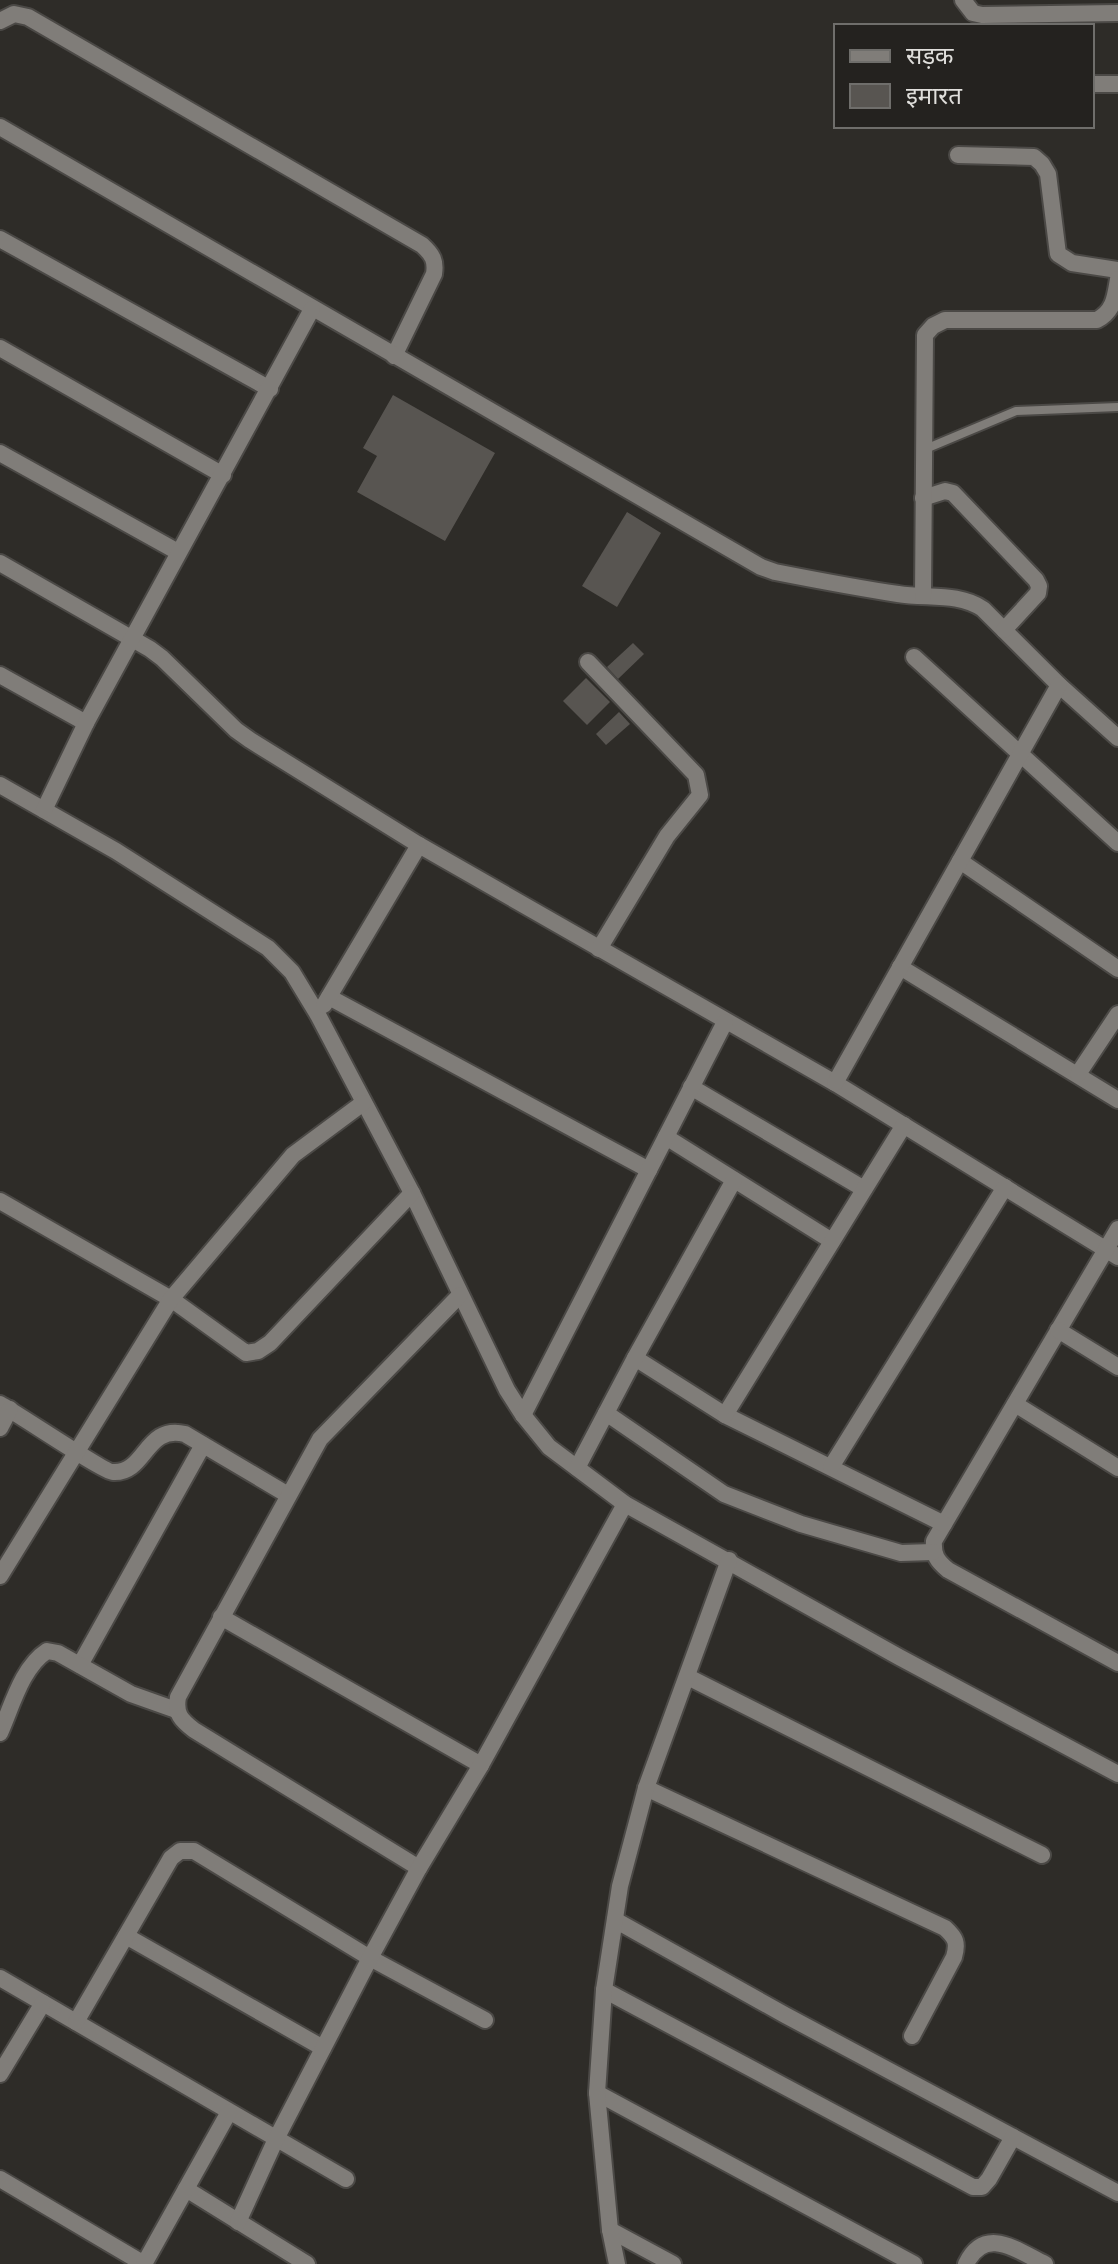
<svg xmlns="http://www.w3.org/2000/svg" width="1118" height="2264" viewBox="0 0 1118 2264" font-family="Overpass,'Noto Sans Devanagari',sans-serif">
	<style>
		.building { fill: #585551 }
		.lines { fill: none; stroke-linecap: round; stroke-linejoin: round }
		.lane-casing { stroke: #4b4946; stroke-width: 12 }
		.street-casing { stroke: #4b4946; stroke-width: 20 }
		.lane { stroke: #807d79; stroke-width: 8 }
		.street { stroke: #807d79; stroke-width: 16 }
	</style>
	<rect width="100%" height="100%" fill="#2e2c28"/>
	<g class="building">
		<polygon points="393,395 495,453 445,541 357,492 377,456 363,448"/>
		<polygon points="627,512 661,533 617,607 582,586"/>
		<polygon points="633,643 644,654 618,679 607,667"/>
		<polygon points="586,678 610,702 587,725 563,701"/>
		<polygon points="619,712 630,724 606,745 596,734"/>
	</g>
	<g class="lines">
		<defs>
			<polyline id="lane" points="923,450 1016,411 1118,407"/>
			<g id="street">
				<polyline points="963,0 973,13 982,15 1118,13"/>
				<path d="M0 21 14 14 28 17 422 245C433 255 436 261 434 274L394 356"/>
				<polyline points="1092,84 1118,84"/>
				<path d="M0 127 761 567 775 572C816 580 857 588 898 594 926 599 958 592 983 609L1059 685 1118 738"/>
				<polyline points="958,155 1034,157 1042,164 1048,174 1058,254 1072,263 1118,270"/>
				<polyline points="0,239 270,389"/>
				<polyline points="0,348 223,475"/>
				<polyline points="0,453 178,552"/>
				<polyline points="923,498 945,491 953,493 1036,580 1039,586 1038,593 1004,630"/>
				<polyline points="0,563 150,649 162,658 236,730 250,740 419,845 835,1083 1118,1257"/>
				<path d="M923 596 925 335 933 326 945 320H1097C1114 311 1115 297 1118 279"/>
				<polyline points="914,657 1118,843"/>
				<polyline points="588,662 696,775 700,795 667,836 599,949"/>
				<polyline points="0,675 86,723"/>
				<polyline points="0,785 116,851 268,948 292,972 318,1015 412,1193 507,1390 523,1415 549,1447 625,1504 899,1657 1118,1774"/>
				<polyline points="44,810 86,723 312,309"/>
				<polyline points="960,861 1118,969"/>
				<polyline points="900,967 1118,1100"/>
				<polyline points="329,997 649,1170"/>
				<polyline points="324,1005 419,845"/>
				<polyline points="1078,1074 1118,1014"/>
				<polyline points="835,1083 1059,685"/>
				<polyline points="691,1087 864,1189"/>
				<polyline points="666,1137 832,1241"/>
				<polyline points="0,1201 171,1299 246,1353 258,1351 270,1343 412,1193"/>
				<path d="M1118 1229 934 1541C933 1555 937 1561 948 1570L1118 1663"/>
				<polyline points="1058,1330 1118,1367"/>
				<polyline points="635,1358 725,1415 944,1524"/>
				<path d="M0 1404C17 1413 104 1472 113 1472 146 1474 145 1424 185 1434L288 1495"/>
				<polyline points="1015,1404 1118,1468"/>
				<polyline points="606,1413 724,1494 801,1524 901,1553 933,1552"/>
				<polyline points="523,1415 725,1022"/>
				<polyline points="725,1415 904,1125"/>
				<polyline points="0,1428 10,1409"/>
				<polyline points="831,1467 1005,1187"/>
				<polyline points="577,1468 635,1358 734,1180"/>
				<polyline points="0,1576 171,1299 293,1155 363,1103"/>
				<polyline points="221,1617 481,1765"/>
				<polyline points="80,1665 203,1445"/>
				<polyline points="688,1677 1042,1855"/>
				<path d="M0 1733C12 1706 22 1667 47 1651L58 1653 131 1694 176 1710"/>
				<path d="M646 1788 945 1928C956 1938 958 1943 954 1957L912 2036"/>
				<path d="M419 1868 194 1730C181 1720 175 1714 178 1697L320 1439 460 1295"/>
				<polyline points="615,1920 785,2015 1118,2193"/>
				<polyline points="126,1936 323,2048"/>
				<polyline points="0,1978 346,2179"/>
				<polyline points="604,1990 973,2187 982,2187 989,2179 1013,2137"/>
				<polyline points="76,2022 171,1858 180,1851 194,1851 370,1958 485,2020"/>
				<polyline points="0,2074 43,2003"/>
				<polyline points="597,2093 914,2264"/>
				<polyline points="0,2179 144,2264"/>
				<polyline points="186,2189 307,2264"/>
				<polyline points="238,2222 276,2139 370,1958 419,1868 481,1765 625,1504"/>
				<polyline points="610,2230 673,2264"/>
				<polyline points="144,2264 229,2112"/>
				<polyline points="617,2264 610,2230 597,2093 604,1990 620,1886 646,1788 729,1560"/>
				<path d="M966 2264C985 2225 1016 2250 1045 2264"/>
			</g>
		</defs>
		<use href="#lane" class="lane-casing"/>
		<use href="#street" class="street-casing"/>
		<use href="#lane" class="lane"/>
		<use href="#street" class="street"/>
	</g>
	<rect x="834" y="24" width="260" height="104" fill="#24221f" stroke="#6f6e6b" stroke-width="2"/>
	<rect x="850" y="50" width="40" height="12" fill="#807d79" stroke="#6f6e6b" stroke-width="2"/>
	<text x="906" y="64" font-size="24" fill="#e0dfdc">सड़क</text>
	<rect x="850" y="84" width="40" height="24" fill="#585551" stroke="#6f6e6b" stroke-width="2"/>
	<text x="906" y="104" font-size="24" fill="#e0dfdc">इमारत</text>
</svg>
